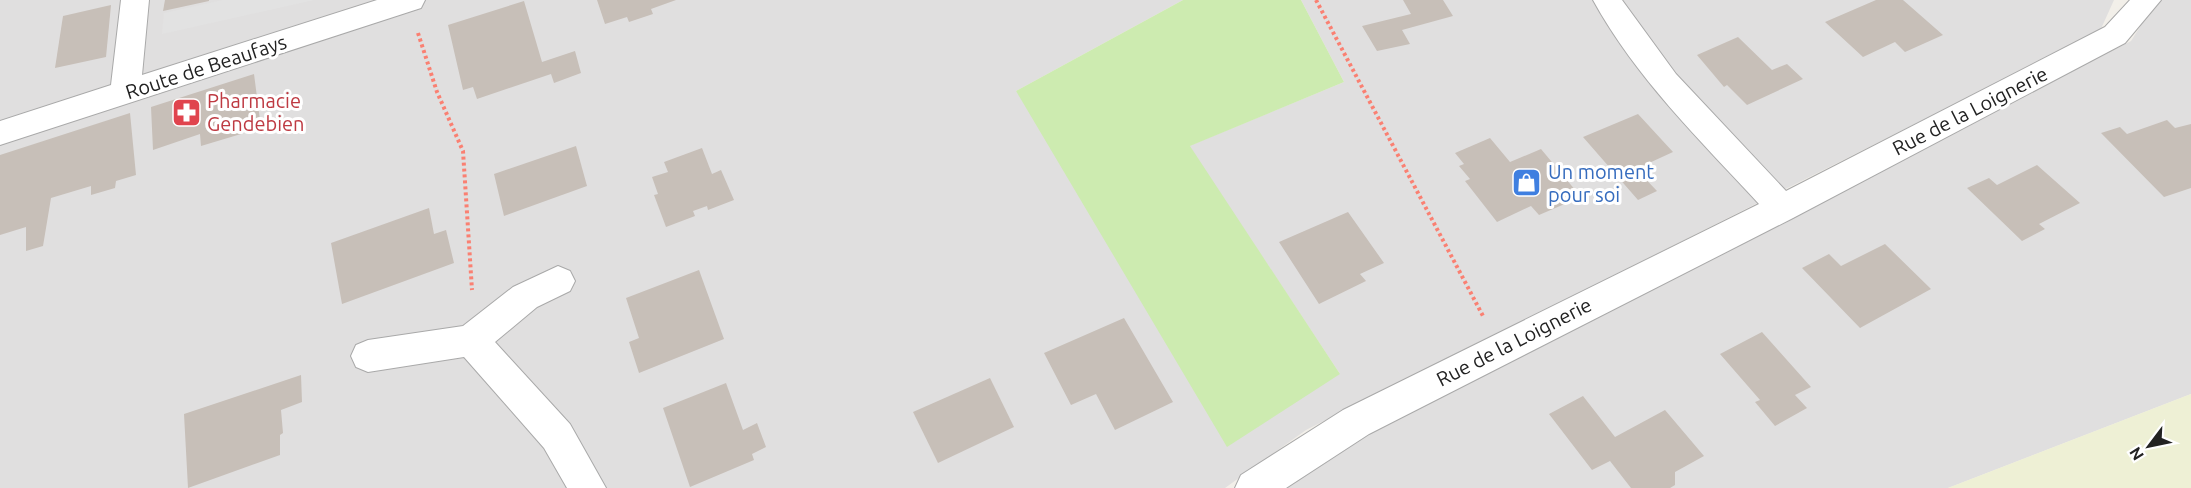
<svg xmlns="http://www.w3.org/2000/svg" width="2191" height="488" viewBox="0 0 2191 488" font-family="Ubuntu,sans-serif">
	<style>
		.residential { fill: #e0dfdf }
		.farmland { fill: #eef0d5 }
		.grass { fill: #cdebb0 }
		.parking { fill: #e2e2e2 }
		.building { fill: #c7bfb8 }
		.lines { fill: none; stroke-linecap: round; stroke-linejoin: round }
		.minor-casing { stroke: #a9a9a9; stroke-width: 2 }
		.path { stroke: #fa8072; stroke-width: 4; stroke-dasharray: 3 3; stroke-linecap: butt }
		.minor { fill: #fff; fill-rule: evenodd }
		.labels { text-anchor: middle; stroke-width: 6; stroke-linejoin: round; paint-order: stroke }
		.street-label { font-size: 20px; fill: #222; stroke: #fff }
		.health-label { font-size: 20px; fill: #be3a42; stroke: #fff; text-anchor: start }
		.shop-label { font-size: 20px; fill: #366cbe; stroke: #fff; text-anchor: start }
	</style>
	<rect width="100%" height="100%" fill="#f2efe9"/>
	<g class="residential">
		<polygon points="0,0 1183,0 1016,91 1340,374 1189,146 1344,82 1301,0 2114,0 2100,31 1306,430 1225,488 0,488"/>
		<polygon points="2157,0 2191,0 2191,394 1948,488 1282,488 1379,423 2131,41"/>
	</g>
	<polygon class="farmland" points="2191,394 2191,488 1948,488"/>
	<polygon class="grass" points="1183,0 1301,0 1344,82 1190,146 1340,374 1227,447 1016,91"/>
	<polygon class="parking" points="223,0 314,0 162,34 164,13"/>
	<g class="building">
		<polygon points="165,0 209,0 209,1 163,11"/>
		<polygon points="597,0 676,0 651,9 653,14 629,22 627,17 605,24"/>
		<polygon points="1403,0 1443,0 1453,16 1402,30 1410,44 1377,51 1362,26 1411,14"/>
		<polygon points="1876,0 1903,0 1943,35 1905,52 1895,42 1863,57 1825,22"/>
		<polygon points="524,1 542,62 575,51 581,73 554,83 551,74 477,99 473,87 463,90 448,25"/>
		<polygon points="111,5 106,57 55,68 63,16"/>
		<polygon points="1738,37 1772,70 1787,64 1803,79 1747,105 1727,85 1724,87 1697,55"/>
		<polygon points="254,74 261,128 201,146 200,134 153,150 151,107"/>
		<polygon points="130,113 136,175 116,181 115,188 91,195 91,186 51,198 43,246 26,251 26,227 0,235 0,155"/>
		<polygon points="1638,114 1673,152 1636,169 1657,191 1638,200 1583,137"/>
		<polygon points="2167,120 2175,128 2191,124 2191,188 2164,197 2101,133 2120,127 2127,134"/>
		<polygon points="1490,138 1510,162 1541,149 1581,197 1539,215 1531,206 1497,222 1465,181 1470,179 1459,166 1464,164 1455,153"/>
		<polygon points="576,146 587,186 504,216 494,174"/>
		<polygon points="702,148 712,174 721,170 734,200 708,210 707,206 693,211 695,216 666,227 654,195 658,194 652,177 668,172 664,162"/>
		<polygon points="2037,165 2080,203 2039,224 2045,229 2022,241 1967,188 1989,178 1997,185"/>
		<polygon points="429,208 434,234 446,230 454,263 342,304 331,243"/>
		<polygon points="1348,212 1384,263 1360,274 1366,281 1319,304 1279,242"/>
		<polygon points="1885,244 1931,289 1860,328 1802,268 1829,254 1841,266"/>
		<polygon points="699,270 724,339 639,373 629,342 639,338 626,298"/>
		<polygon points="1124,318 1173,402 1115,430 1096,394 1071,405 1044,353"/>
		<polygon points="1762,332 1811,387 1795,395 1807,408 1775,426 1755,402 1760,400 1720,354"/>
		<polygon points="301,375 302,402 281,410 283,433 280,435 280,455 188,488 184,414"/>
		<polygon points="990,378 1014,427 938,463 913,412"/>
		<polygon points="726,383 743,430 757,423 766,447 752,454 754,460 690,487 663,408"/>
		<polygon points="1583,396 1615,437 1665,410 1704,456 1675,472 1675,485 1670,488 1631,488 1610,461 1592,470 1549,414"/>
	</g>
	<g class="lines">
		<defs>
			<g id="minor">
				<polygon points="121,0 149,0 142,75 377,0 425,0 421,8 0,145 0,121 111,85"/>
				<path d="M1593 0H1622L1676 74 1786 191 2105 27 2130 0H2161L2125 43 1793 218 1369 434 1286 488H1235L1241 475 1343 410 1759 204C1699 139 1636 78 1593 0Z"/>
				<polygon points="558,266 570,271 575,281 570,291 537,307 495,342 570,424 606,488 567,488 544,448 464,357 368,372 356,367 351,356 356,345 368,340 463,326 513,287"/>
			</g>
		</defs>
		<use href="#minor" class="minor-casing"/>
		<g class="path">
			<polyline points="1316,0 1483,316"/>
			<polyline points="418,33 437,92 463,151 472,290"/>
		</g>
		<use href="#minor" class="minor"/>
	</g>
	<defs>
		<symbol id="pharmacy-square" viewBox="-11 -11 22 22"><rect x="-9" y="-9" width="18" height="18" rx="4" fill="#e0444e" stroke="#fff"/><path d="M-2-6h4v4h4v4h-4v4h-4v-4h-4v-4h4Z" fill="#fff"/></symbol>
		<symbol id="shop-square" viewBox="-11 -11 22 22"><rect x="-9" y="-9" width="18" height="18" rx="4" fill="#3f7fe0" stroke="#fff"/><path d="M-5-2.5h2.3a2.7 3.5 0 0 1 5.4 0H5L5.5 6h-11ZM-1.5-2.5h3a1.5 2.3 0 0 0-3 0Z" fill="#fff"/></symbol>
	</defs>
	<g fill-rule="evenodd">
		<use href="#pharmacy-square" x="170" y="96" width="33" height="33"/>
		<use href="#shop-square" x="1510" y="166" width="33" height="33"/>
	</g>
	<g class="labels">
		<g class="street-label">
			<text transform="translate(206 67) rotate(-18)" y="7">Route de Beaufays</text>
			<text transform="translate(1970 111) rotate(-27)" y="7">Rue de la Loignerie</text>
			<text transform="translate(1514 342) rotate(-27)" y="7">Rue de la Loignerie</text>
		</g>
		<g class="health-label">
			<text x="207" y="108">Pharmacie<tspan x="207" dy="23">Gendebien</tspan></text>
		</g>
		<g class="shop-label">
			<text x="1548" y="179">Un moment<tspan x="1548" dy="23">pour soi</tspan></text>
		</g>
	</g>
	<g transform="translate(2149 446) rotate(238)" stroke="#ffffff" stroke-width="4.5" paint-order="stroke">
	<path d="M0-4.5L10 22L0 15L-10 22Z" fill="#222222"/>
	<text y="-9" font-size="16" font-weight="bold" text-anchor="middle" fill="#222222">N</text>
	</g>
</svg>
